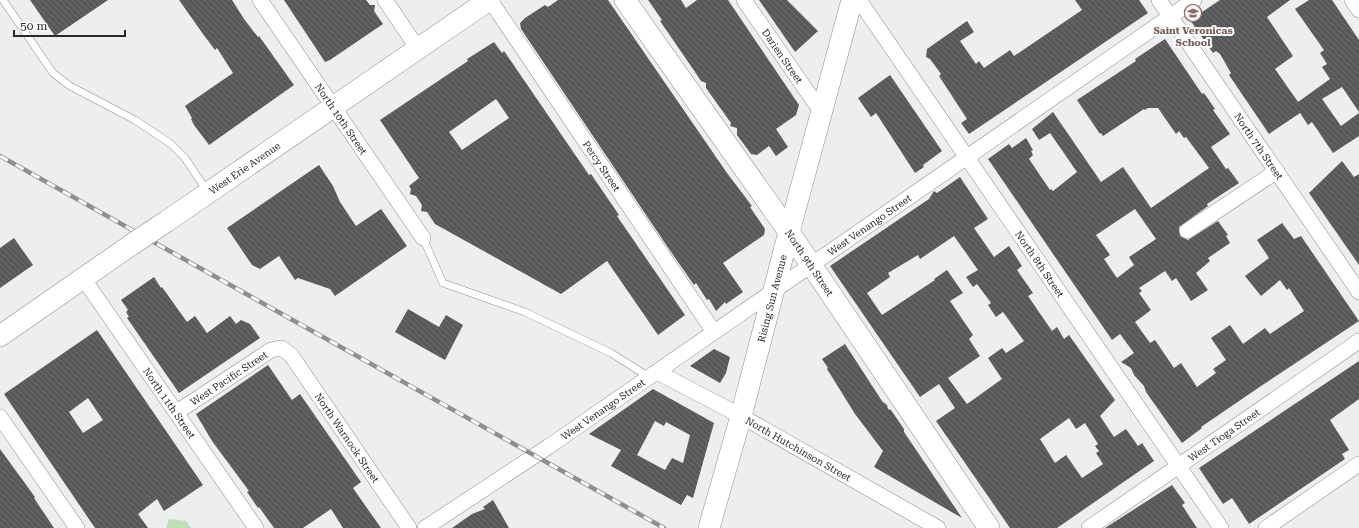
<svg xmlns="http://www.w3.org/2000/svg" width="1359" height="528" viewBox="0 0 1359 528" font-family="'Roboto Serif',serif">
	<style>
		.green { fill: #c0dfb8 }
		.building { fill: url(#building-back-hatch); fill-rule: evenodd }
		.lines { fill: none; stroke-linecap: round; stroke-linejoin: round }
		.lane-casing { stroke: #8b8c8e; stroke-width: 8 }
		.street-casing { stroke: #8b8c8e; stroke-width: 16 }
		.secondary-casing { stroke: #8b8c8e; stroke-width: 22 }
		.lane { stroke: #fff; stroke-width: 7 }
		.street { stroke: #fff; stroke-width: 15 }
		.secondary { stroke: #fff; stroke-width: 21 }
		.rail-casing { stroke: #8e8f90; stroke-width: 4.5 }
		.rail { stroke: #fafbfd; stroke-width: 3; stroke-dasharray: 9; stroke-linecap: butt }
		.secondary-bridge-casing { stroke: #8b8c8e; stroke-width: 22; stroke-linecap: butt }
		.secondary-bridge { stroke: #fff; stroke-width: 21 }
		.labels { text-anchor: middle; stroke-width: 4; stroke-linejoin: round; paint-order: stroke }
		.education-label { font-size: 10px; font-weight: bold; fill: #785e54; stroke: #fafbfd }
		.street-label { font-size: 10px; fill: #2a2a2b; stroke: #fafbfd }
	</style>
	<defs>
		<pattern id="building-back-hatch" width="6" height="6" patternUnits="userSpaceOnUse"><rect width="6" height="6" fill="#58595a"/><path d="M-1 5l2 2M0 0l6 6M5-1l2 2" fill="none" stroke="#6d6d6e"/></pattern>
	</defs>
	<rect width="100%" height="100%" fill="#edeef0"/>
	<polygon class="green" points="169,519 186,521 191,528 166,528"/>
	<g class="building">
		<polygon points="30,0 108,0 55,36"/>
		<polygon points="179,0 232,0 244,19 258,37 259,36 294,85 209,145 194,125 191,119 192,118 185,106 233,73 217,48 215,50 203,34"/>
		<polygon points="284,0 366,0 370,5 375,5 374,11 383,24 330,60 325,62"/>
		<polygon points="558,0 608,0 727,173 752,206 750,207 765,229 764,235 723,263 743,292 726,304 725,302 716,311 709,299 707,300 696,283 694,285 671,252 521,29 520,23 525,18 545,5 548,7"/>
		<polygon points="648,0 681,0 686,8 697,0 728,0 799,105 796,115 776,129 788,147 776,156 769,146 757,155 751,154 737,135 737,128 730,126 731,123 706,88 706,83 701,81 695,72 660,21 662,20"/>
		<polygon points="759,0 787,0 818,31 795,52"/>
		<polygon points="1075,0 1139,0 1148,13 969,134 961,123 967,119 939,76 941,74 930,59 926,57 927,49 967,21 974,32 960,41 976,64 979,61 984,68 1010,50 1014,56 1082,10"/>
		<polygon points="1220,0 1290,0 1267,17 1293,56 1275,69 1298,102 1330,79 1322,67 1327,64 1320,53 1324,50 1295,9 1309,0 1332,0 1359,40 1359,112 1342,87 1322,99 1341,126 1359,113 1359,136 1333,153 1312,122 1308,125 1300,113 1269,134 1229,75 1231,73 1220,54 1216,51 1213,53 1190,20"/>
		<path d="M1165 39 1202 94 1204 93 1215 109 1213 110 1230 134 1211 147 1226 169 1228 168 1239 183 1207 204 1208 206 1179 227 1180 236 1188 240 1218 221 1228 235 1226 236 1230 243 1208 258 1210 261 1196 273 1208 290 1191 301 1176 278 1172 281 1165 271 1139 288 1142 291 1139 293 1151 310 1135 322 1150 343 1155 340 1174 368 1181 363 1197 387 1216 373 1213 369 1226 360 1211 338 1230 325 1243 344 1265 328 1270 334 1304 311 1289 288 1287 290 1280 280 1261 296 1245 276 1269 258 1257 240 1282 223 1294 239 1301 236 1359 321 1261 386 1201 427 1202 428 1182 443 1146 392 1144 386 1134 375 1131 368 1121 362 1134 353 1120 334 1112 340 988 159 1009 144 1012 148 1026 138 1033 150 1031 151 1033 155 1029 159 1050 190 1051 189 1053 191 1077 172 1050 133 1039 140 1032 129 1053 112 1101 182 1123 167 1151 208 1209 168 1186 137 1184 138 1179 131 1176 134 1158 108H1148L1145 110 1144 109 1103 136 1101 133 1100 134 1077 100 1136 61 1135 59ZM1135 209 1156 239 1129 257 1134 265 1117 278 1104 259 1110 255 1096 235Z"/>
		<path d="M494 42 502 53 504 51 589 175 591 174 619 215 617 216 685 315 658 335 607 261 561 294 435 224 427 212 421 211 422 205 416 196 410 194 411 189 409 186 419 178 380 120 468 61 467 59ZM496 99 509 118 462 150 449 132Z"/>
		<polygon points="890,75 942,151 923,165 924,167 915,173 876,113 871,117 858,98"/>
		<polygon points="1342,161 1354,177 1359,174 1359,265 1309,193"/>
		<polygon points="319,165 333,186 340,202 356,226 381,209 407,246 335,296 330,289 298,278 295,280 279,256 260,269 252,265 227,228"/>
		<path d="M960 177 988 219 974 228 994 257 1009 246 1022 266 1017 270 1033 293 1028 296 1052 331 1057 327 1064 339 1069 335 1115 400 1100 416 1114 437 1126 429 1138 446 1142 443 1154 461 1057 528H1010L936 421 955 408 939 384 920 397 830 266 929 199 934 191 937 193ZM954 236 978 270 966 277 973 287 977 284 991 303 988 305 996 317 1003 312 1024 341 1006 353 1002 348 988 358 1002 379 967 404 948 378 980 356 969 339 973 335 950 301 963 293 947 270 934 279 935 280 882 315 867 293 890 277 888 273 918 255 920 259ZM1069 418 1076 429 1085 423 1098 444 1095 446 1099 451 1096 453 1103 464 1082 478 1066 455 1055 463 1040 439Z"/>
		<polygon points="14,238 33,265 0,288 0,248"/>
		<polygon points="154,277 161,288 162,287 187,322 195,316 207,333 230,316 236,324 241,320 250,324 260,338 179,393 127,318 129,317 126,312 128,310 121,300"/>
		<polygon points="408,309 439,327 446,315 463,325 445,360 395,332"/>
		<path d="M97 330 203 485 164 511 157 499 138 514 148 528H95L4 394ZM88 398 103 420 83 433 69 412Z"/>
		<polygon points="845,344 882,401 887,405 888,409 891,410 904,429 904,432 962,518 874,467 883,451 855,414 827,369 828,368 822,359"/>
		<polygon points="714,349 730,357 726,373 720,383 690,366"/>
		<polygon points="1359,361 1359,399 1330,420 1349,450 1342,454 1345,459 1249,524 1232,498 1223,504 1199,468"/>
		<polygon points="268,365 292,400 300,394 361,482 353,488 381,528 343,528 331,509 303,528 274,528 259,507 258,508 247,492 249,491 212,441 196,414"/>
		<path d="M653 389 714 423 693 498 687 495 681 505 611 466 621 450 589 434ZM655 421 664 426 666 422 690 435 683 463 672 458 665 470 637 455Z"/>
		<polygon points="0,449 35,497 34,498 54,528 0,528"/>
		<polygon points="1172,485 1185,503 1182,505 1197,528 1105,528"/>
		<polygon points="493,500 509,528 452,528 472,514 485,509 483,507"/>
	</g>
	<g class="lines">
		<defs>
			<g id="lane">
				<polyline points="3,0 53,73 70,86 135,120 171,144 185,158 207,191"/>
				<polyline points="423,238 443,283 525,312 611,353 649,377"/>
			</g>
			<g id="street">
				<path id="s1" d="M260 0 423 238"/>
				<polyline points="385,0 418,49"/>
				<path id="s2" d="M490 0 714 332"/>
				<path id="s3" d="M744 0 822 113"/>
				<path id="s4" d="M859 0 1221 528"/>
				<path id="s5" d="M1159 0 1359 292"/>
				<polyline points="1352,0 1359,10"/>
				<polyline points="1187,231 1277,171"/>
				<path id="s6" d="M83 278 256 528"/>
				<path id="s7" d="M657 372 741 416 938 528"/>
				<path id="s8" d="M177 412 271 350 281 348 291 355 409 528"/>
				<polyline points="0,417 77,528"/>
				<path id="s9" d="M425 528 548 447 1194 0"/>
				<path id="s10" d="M1089 528 1359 341"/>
				<polyline points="1266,528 1359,464"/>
			</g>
			<g id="secondary">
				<path id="s11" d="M625 0 789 232 989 528"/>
				<path id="s12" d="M167 221 489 0"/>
				<polyline points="0,336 131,245"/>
				<path id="s13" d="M709 528 741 416 789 232 852 0"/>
			</g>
		</defs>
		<use href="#lane" class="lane-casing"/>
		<use href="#street" class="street-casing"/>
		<use href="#secondary" class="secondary-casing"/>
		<use href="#lane" class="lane"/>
		<use href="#street" class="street"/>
		<use href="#secondary" class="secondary"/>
		<defs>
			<polyline id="rail" points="0,156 664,528"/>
		</defs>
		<use href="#rail" class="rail-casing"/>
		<use href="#rail" class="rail"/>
		<defs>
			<polyline id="secondary-bridge" points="131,245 167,221"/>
		</defs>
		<use href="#secondary-bridge" class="secondary-bridge-casing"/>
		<use href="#secondary-bridge" class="secondary-bridge"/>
	</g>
	<defs>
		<symbol id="school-ring" viewBox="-11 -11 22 22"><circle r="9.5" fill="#fafbfd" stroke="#8d6e63" stroke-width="1.5"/><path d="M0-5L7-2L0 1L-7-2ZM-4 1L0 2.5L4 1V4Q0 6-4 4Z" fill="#8d6e63"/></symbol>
	</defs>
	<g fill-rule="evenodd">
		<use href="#school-ring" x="1183" y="3" width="20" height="20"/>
	</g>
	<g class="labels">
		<g class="education-label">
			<text x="1193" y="34">Saint Veronicas<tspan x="1193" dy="12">School</tspan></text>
		</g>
		<g class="street-label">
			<text dy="4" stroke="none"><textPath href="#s3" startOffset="68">Darien Street</textPath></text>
			<text dy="4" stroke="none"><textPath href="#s1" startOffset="144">North 10th Street</textPath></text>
			<text dy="4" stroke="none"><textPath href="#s5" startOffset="177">North 7th Street</textPath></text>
			<text dy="4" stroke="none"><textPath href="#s2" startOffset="200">Percy Street</textPath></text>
			<text dy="4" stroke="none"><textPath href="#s12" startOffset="94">West Erie Avenue</textPath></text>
			<text dy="4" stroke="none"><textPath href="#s9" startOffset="538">West Venango Street</textPath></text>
			<text dy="4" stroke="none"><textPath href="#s11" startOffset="321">North 9th Street</textPath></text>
			<text dy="4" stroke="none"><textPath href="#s4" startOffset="320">North 8th Street</textPath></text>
			<text dy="4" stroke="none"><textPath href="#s13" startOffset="238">Rising Sun Avenue</textPath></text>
			<text dy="4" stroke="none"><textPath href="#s8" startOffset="62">West Pacific Street</textPath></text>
			<text dy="4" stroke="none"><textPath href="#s6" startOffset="152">North 11th Street</textPath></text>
			<text dy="4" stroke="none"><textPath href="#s9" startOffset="214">West Venango Street</textPath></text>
			<text dy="4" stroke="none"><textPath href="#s10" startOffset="164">West Tioga Street</textPath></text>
			<text dy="4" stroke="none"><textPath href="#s8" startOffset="235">North Warnock Street</textPath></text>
			<text dy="4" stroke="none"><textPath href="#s7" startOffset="161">North Hutchinson Street</textPath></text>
		</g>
	</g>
	<path d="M14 30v6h111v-6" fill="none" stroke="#2a2a2b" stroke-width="2"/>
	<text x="20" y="30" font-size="12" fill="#2a2a2b" stroke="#fafbfd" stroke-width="3" paint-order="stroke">50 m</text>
</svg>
